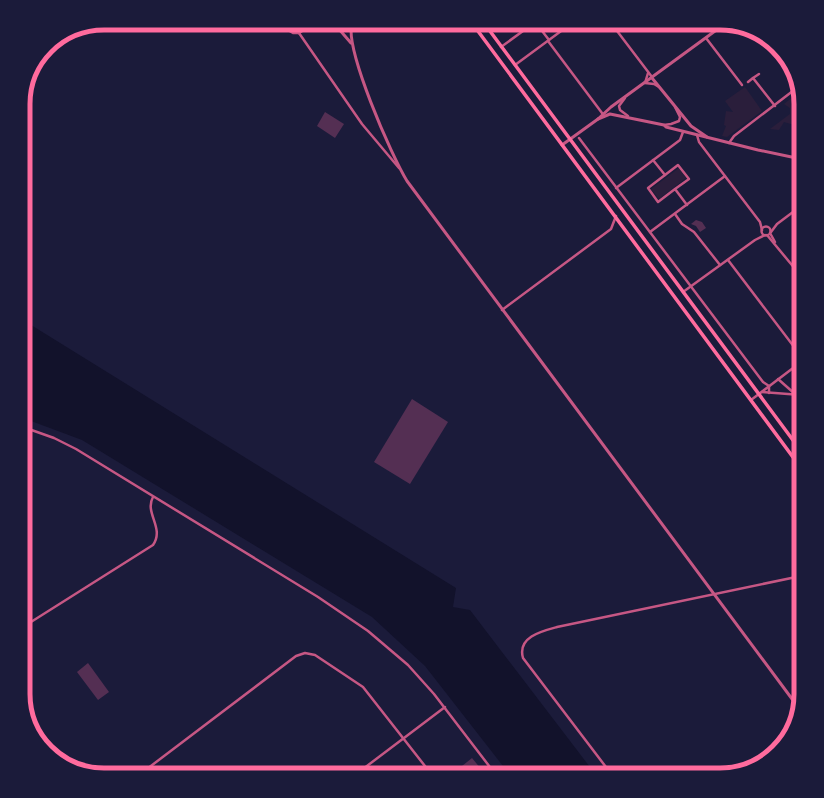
<svg xmlns="http://www.w3.org/2000/svg" width="824" height="798" viewBox="0 0 824 798" font-family="Cabin,sans-serif">
	<style>
		.green { fill: #2a1e3b }
		.water { fill: #12122b }
		.building { fill: #542f53 }
		.lines { fill: none; stroke-linecap: round; stroke-linejoin: round }
		.minor { stroke: #c65784; stroke-width: 2.5 }
		.tertiary { stroke: #c65784; stroke-width: 3 }
		.secondary { stroke: #ff6b9d; stroke-width: 3.5 }
		.rim { fill: none; stroke: #ff6b9d; stroke-width: 5 }
	</style>
	<rect width="100%" height="100%" fill="#1b1b3a"/>
	<g class="green">
		<polygon points="745,87 762,111 727,137 722,136 726,126 724,125 726,111 733,112 725,101"/>
		<polygon points="799,92 801,104 801,127 784,122 779,130 770,129 790,114 790,108 784,104"/>
		<polygon points="679,168 686,178 659,199 651,189"/>
	</g>
	<polygon class="water" points="23,320 456,588 453,607 470,610 596,775 510,775 425,666 372,617 82,440 23,418"/>
	<g class="building">
		<polygon points="325,112 344,124 335,138 317,126"/>
		<polygon points="696,220 702,222 706,228 700,232 696,226 691,224"/>
		<polygon points="412,399 448,422 410,484 374,462"/>
		<polygon points="88,663 109,692 98,700 77,672"/>
		<polygon points="472,758 486,775 471,775 469,771 461,775 457,770"/>
	</g>
	<g class="lines">
		<g class="minor">
			<polyline points="276,23 293,33 299,33"/>
			<polyline points="536,23 549,40"/>
			<polyline points="611,23 652,77"/>
			<polyline points="488,28 495,23"/>
			<polyline points="299,33 362,124 399,168"/>
			<polyline points="299,33 309,27 328,24"/>
			<polyline points="706,38 742,85"/>
			<polyline points="548,41 602,113"/>
			<polyline points="501,47 534,23"/>
			<polyline points="515,65 572,23"/>
			<polyline points="648,73 645,83 654,84 659,87"/>
			<polyline points="753,78 759,74"/>
			<polyline points="748,82 753,78 775,106"/>
			<polyline points="625,98 619,106 620,110 628,116"/>
			<polyline points="664,125 671,124 679,121 680,117 675,107"/>
			<polyline points="697,135 699,142 760,222 762,230"/>
			<polyline points="579,138 763,382 769,386 769,393"/>
			<polyline points="729,143 734,136 798,87"/>
			<polyline points="653,160 665,175"/>
			<polyline points="616,188 680,140 683,132"/>
			<polyline points="675,189 658,202 648,188 678,165 689,179 675,189 687,205"/>
			<polyline points="675,214 682,224 694,232 720,265"/>
			<circle cx="766" cy="231" r="4.5"/>
			<polyline points="650,232 725,176"/>
			<polyline points="771,232 777,224 801,206"/>
			<polyline points="770,233 775,242"/>
			<polyline points="767,235 801,276"/>
			<polyline points="728,260 801,356"/>
			<polyline points="683,292 755,240 765,235"/>
			<polyline points="502,310 611,229 616,216"/>
			<polyline points="778,379 795,394"/>
			<polyline points="762,392 801,395"/>
			<polyline points="751,400 801,362"/>
			<polyline points="23,427 54,438 76,449 318,597 368,631 408,665 434,694 496,775"/>
			<path d="M23 627 153 545C165 528 144 513 153 497"/>
			<polyline points="139,775 296,656 305,653 315,655 363,687 432,775"/>
			<polyline points="355,775 445,707"/>
			<path d="M612 775 523 658C517 637 542 631 557 627L801 576"/>
		</g>
		<g class="tertiary">
			<path d="M352 23C344 48 392 157 407 181L798 707"/>
			<polyline points="338,28 351,43"/>
			<polyline points="652,78 691,126 707,137"/>
			<polyline points="598,119 610,114 664,125 666,127 758,150 801,159"/>
			<polyline points="562,145 598,119 611,107 726,23"/>
		</g>
		<g class="secondary">
			<path d="M328 23C336 29 344 29 352 23"/>
			<polyline points="472,23 801,468"/>
			<polyline points="484,23 801,451"/>
		</g>
	</g>
	<path d="M0 0H824V798H0ZM104 30H720A74 74 0 0 1 794 104V694A74 74 0 0 1 720 768H104A74 74 0 0 1 30 694V104A74 74 0 0 1 104 30Z" fill="#1b1b3a" fill-rule="evenodd"/>
	<path class="rim" d="M104 30H720A74 74 0 0 1 794 104V694A74 74 0 0 1 720 768H104A74 74 0 0 1 30 694V104A74 74 0 0 1 104 30Z"/>
</svg>
